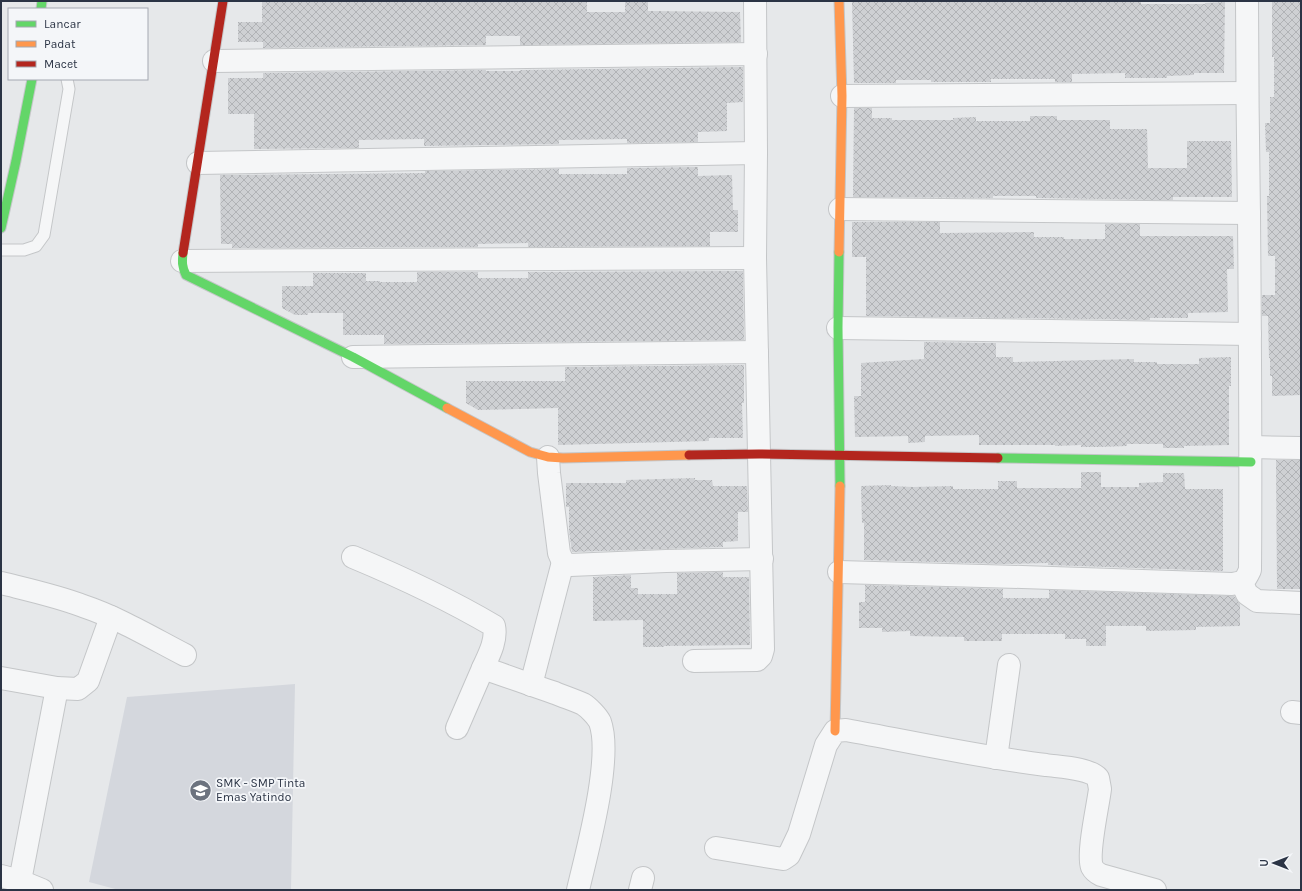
<svg xmlns="http://www.w3.org/2000/svg" width="1302" height="891" viewBox="0 0 1302 891" font-family="Karla,sans-serif">
	<style>
		.built { fill: #d4d7dd }
		.building { fill: url(#building-cross-hatch) }
		.lines { fill: none; stroke-linecap: round; stroke-linejoin: round }
		.lane-casing { stroke: #c4c6c8; stroke-width: 13 }
		.street-casing { stroke: #c4c6c8; stroke-width: 24 }
		.fast-casing { stroke: #c4c6c8; stroke-width: 11 }
		.slow-casing { stroke: #c4c6c8; stroke-width: 11 }
		.jam-casing { stroke: #c4c6c8; stroke-width: 11 }
		.lane { stroke: #f5f6f7; stroke-width: 11 }
		.street { stroke: #f5f6f7; stroke-width: 22 }
		.fast { stroke: #63d668; stroke-width: 9 }
		.slow { stroke: #ff974d; stroke-width: 9 }
		.jam { stroke: #b3261e; stroke-width: 9 }
		.labels { text-anchor: middle; stroke-width: 3.5; stroke-linejoin: round; paint-order: stroke }
		.poi-label { font-size: 12px; fill: #2b3445; stroke: #f4f6f9; text-anchor: start }
	</style>
	<defs>
		<pattern id="building-cross-hatch" width="8" height="8" patternUnits="userSpaceOnUse"><rect width="8" height="8" fill="#ced0d3"/><path d="M0 0l8 8M0 8l8-8" fill="none" stroke="#b1b3b6"/></pattern>
	</defs>
	<rect width="100%" height="100%" fill="#e6e8ea"/>
	<polygon class="built" points="295,684 291,890 119,890 89,882 127,697"/>
	<g class="building">
		<polygon points="262,1 587,1 587,12 625,12 625,1 648,1 648,11 740,12 741,42 520,45 520,36 486,36 486,45 263,48 263,42 238,42 238,22 262,22"/>
		<polygon points="852,1 981,1 981,2 1030,2 1141,1 1141,4 1205,4 1205,3 1225,2 1224,73 1194,73 1194,75 1167,76 1167,78 1125,78 1125,73 1072,74 1072,82 1055,82 1055,79 991,79 991,82 931,82 931,80 896,80 896,83 854,83"/>
		<polygon points="1272,1 1301,1 1301,395 1272,396 1272,376 1270,376 1270,358 1269,358 1268,316 1262,316 1262,295 1275,295 1275,256 1268,256 1267,196 1269,196 1269,152 1266,152 1265,123 1270,123 1270,97 1274,97 1274,57 1272,57"/>
		<polygon points="743,67 743,102 727,103 727,131 698,132 698,142 627,143 627,139 559,140 559,144 424,146 424,139 359,140 359,148 254,149 254,114 228,114 228,78 263,78 263,73 486,70 486,71 520,71 520,70"/>
		<polygon points="854,108 872,108 872,118 892,118 892,120 953,120 953,118 976,117 976,121 1030,121 1030,116 1057,116 1057,120 1110,120 1110,129 1147,129 1148,168 1187,168 1187,141 1231,141 1232,197 1173,197 1173,200 1157,200 1036,198 1036,196 993,196 993,198 853,197"/>
		<polygon points="698,167 698,176 732,175 733,210 738,210 738,232 710,232 710,246 528,247 528,243 478,244 478,247 232,248 232,244 221,244 220,175 425,173 425,171 559,169 559,174 627,174 627,168"/>
		<polygon points="852,222 940,222 940,233 1034,232 1034,237 1064,237 1064,239 1105,239 1105,224 1140,224 1140,236 1233,236 1234,269 1227,269 1228,312 1188,313 1188,318 1150,318 1150,320 866,316 866,257 852,257"/>
		<polygon points="743,271 744,340 384,344 384,335 343,335 343,313 308,313 308,315 295,315 282,308 282,286 313,286 313,273 366,273 366,281 380,281 380,282 417,282 417,272 478,272 478,278 528,278 528,272"/>
		<polygon points="924,342 996,343 996,357 1013,357 1013,362 1134,359 1134,362 1157,362 1157,364 1199,364 1199,358 1231,357 1231,386 1229,386 1229,445 1184,446 1184,448 1163,448 1163,444 1127,444 1127,446 1100,447 1081,447 1081,445 1055,446 1055,445 979,445 979,435 925,436 925,442 908,443 908,436 855,437 854,396 861,396 861,363 924,359"/>
		<polygon points="744,365 744,403 742,403 743,438 709,438 709,441 558,445 558,408 478,410 466,403 466,381 565,381 565,367"/>
		<polygon points="1276,460 1301,460 1301,589 1277,589"/>
		<polygon points="1081,472 1101,472 1101,487 1139,487 1139,483 1163,482 1163,473 1184,473 1185,489 1223,489 1223,571 1048,565 1048,563 1002,564 864,560 864,523 862,523 861,486 891,485 891,486 913,487 953,486 953,489 998,489 998,481 1017,481 1017,488 1081,488"/>
		<polygon points="695,478 695,480 712,480 713,486 747,486 748,512 738,512 738,541 723,542 723,547 572,552 569,531 569,507 566,507 566,483 626,483 626,480"/>
		<polygon points="723,572 723,577 749,577 750,645 664,646 664,647 643,647 643,620 593,621 593,577 631,575 631,588 638,588 638,594 677,594 677,573"/>
		<polygon points="865,585 1003,589 1003,598 1049,598 1049,590 1234,596 1240,604 1240,626 1196,627 1196,630 1146,631 1146,626 1106,626 1106,646 1086,646 1086,639 1065,639 1065,634 1002,634 1002,641 964,641 964,637 910,636 910,631 882,632 882,628 859,628 859,602 865,602"/>
	</g>
	<g class="lines">
		<defs>
			<polyline id="lane" points="1,250 24,250 36,246 44,235 69,89 67,79"/>
			<g id="street">
				<polyline points="214,61 756,54"/>
				<polyline points="842,96 1247,93"/>
				<polyline points="198,163 756,153"/>
				<polyline points="840,209 1249,213"/>
				<polyline points="182,261 755,258"/>
				<polyline points="838,328 1250,334"/>
				<polyline points="353,357 757,352"/>
				<polyline points="1251,447 1301,448"/>
				<polyline points="548,457 549,473 559,553 563,562 570,565 666,561 762,559"/>
				<path d="M353 557C401 577 448 599 494 626 497 640 489 655 483 668 507 676 531 685 555 693 564 697 575 700 583 704 588 707 597 716 600 722 613 758 587 851 578 890"/>
				<path d="M839 572 1022 577 1232 584C1244 582 1245 581 1250 570 1251 452 1250 334 1249 216 1248 144 1247 73 1247 1"/>
				<path d="M1 583C29 590 57 596 83 606 119 618 152 638 185 655"/>
				<polyline points="1242,583 1247,594 1257,601 1301,603"/>
				<polyline points="694,661 757,660 761,656 763,649 755,258 756,153 755,1"/>
				<polyline points="1,678 57,688 78,689 88,681 111,617"/>
				<polyline points="531,685 563,562"/>
				<polyline points="1292,712 1301,713"/>
				<polyline points="457,728 483,668"/>
				<polyline points="996,758 1009,665"/>
				<path d="M716 848 783 859 789 855 799 834 826 745 835 731 846 730C912 742 979 757 1046 765 1059 767 1089 768 1098 778L1100 789C1098 806 1087 853 1092 867 1094 871 1097 873 1101 875L1155 890"/>
				<polyline points="1,876 20,881 42,890"/>
				<polyline points="20,881 57,688"/>
				<polyline points="640,890 643,878"/>
			</g>
			<g id="fast">
				<polyline points="41,9 42,1"/>
				<polyline points="1,228 16,161 32,79"/>
				<polyline points="839,252 838,328 840,486"/>
				<path d="M183 253C182 262 182 267 186 275L353 357 447 408"/>
				<polyline points="998,458 1251,462"/>
			</g>
			<g id="slow">
				<polyline points="839,1 842,96 839,252"/>
				<polyline points="447,408 530,452 548,457 563,458 689,455"/>
				<polyline points="835,731 840,486"/>
			</g>
			<g id="jam">
				<polyline points="183,253 223,1"/>
				<polyline points="689,455 759,454 998,458"/>
			</g>
		</defs>
		<use href="#lane" class="lane-casing"/>
		<use href="#street" class="street-casing"/>
		<use href="#fast" class="fast-casing"/>
		<use href="#slow" class="slow-casing"/>
		<use href="#jam" class="jam-casing"/>
		<use href="#lane" class="lane"/>
		<use href="#street" class="street"/>
		<use href="#fast" class="fast"/>
		<use href="#slow" class="slow"/>
		<use href="#jam" class="jam"/>
	</g>
	<defs>
		<symbol id="school-disc" viewBox="-11 -11 22 22"><circle r="9.5" fill="#6c737f" stroke="#f4f6f9"/><path d="M0-5L7-2L0 1L-7-2ZM-4 1L0 2.5L4 1V4Q0 6-4 4Z" fill="#fff"/></symbol>
	</defs>
	<g fill-rule="evenodd">
		<use href="#school-disc" x="188" y="778" width="25" height="25"/>
	</g>
	<g class="labels">
		<g class="poi-label">
			<text x="216" y="787">SMK - SMP Tinta<tspan x="216" dy="14">Emas Yatindo</tspan></text>
		</g>
	</g>
	<rect width="1302" height="891" fill="none" stroke="#2b3445" stroke-width="4"/>
	<rect x="8" y="8" width="140" height="72" fill="#f4f6f9" stroke="#a4a8b1"/>
	<rect x="16" y="21" width="20" height="6" fill="#63d668" stroke="#a4a8b1"/>
	<text x="44" y="28" font-size="12" fill="#2b3445">Lancar</text>
	<rect x="16" y="41" width="20" height="6" fill="#ff974d" stroke="#a4a8b1"/>
	<text x="44" y="48" font-size="12" fill="#2b3445">Padat</text>
	<rect x="16" y="61" width="20" height="6" fill="#b3261e" stroke="#a4a8b1"/>
	<text x="44" y="68" font-size="12" fill="#2b3445">Macet</text>
	<g transform="translate(1274 863) rotate(270)" stroke="#f4f6f9" stroke-width="3" paint-order="stroke">
	<path d="M0-3L7 15L0 10L-7 15Z" fill="#2b3445"/>
	<text y="-6" font-size="11" font-weight="bold" text-anchor="middle" fill="#2b3445">U</text>
	</g>
</svg>
